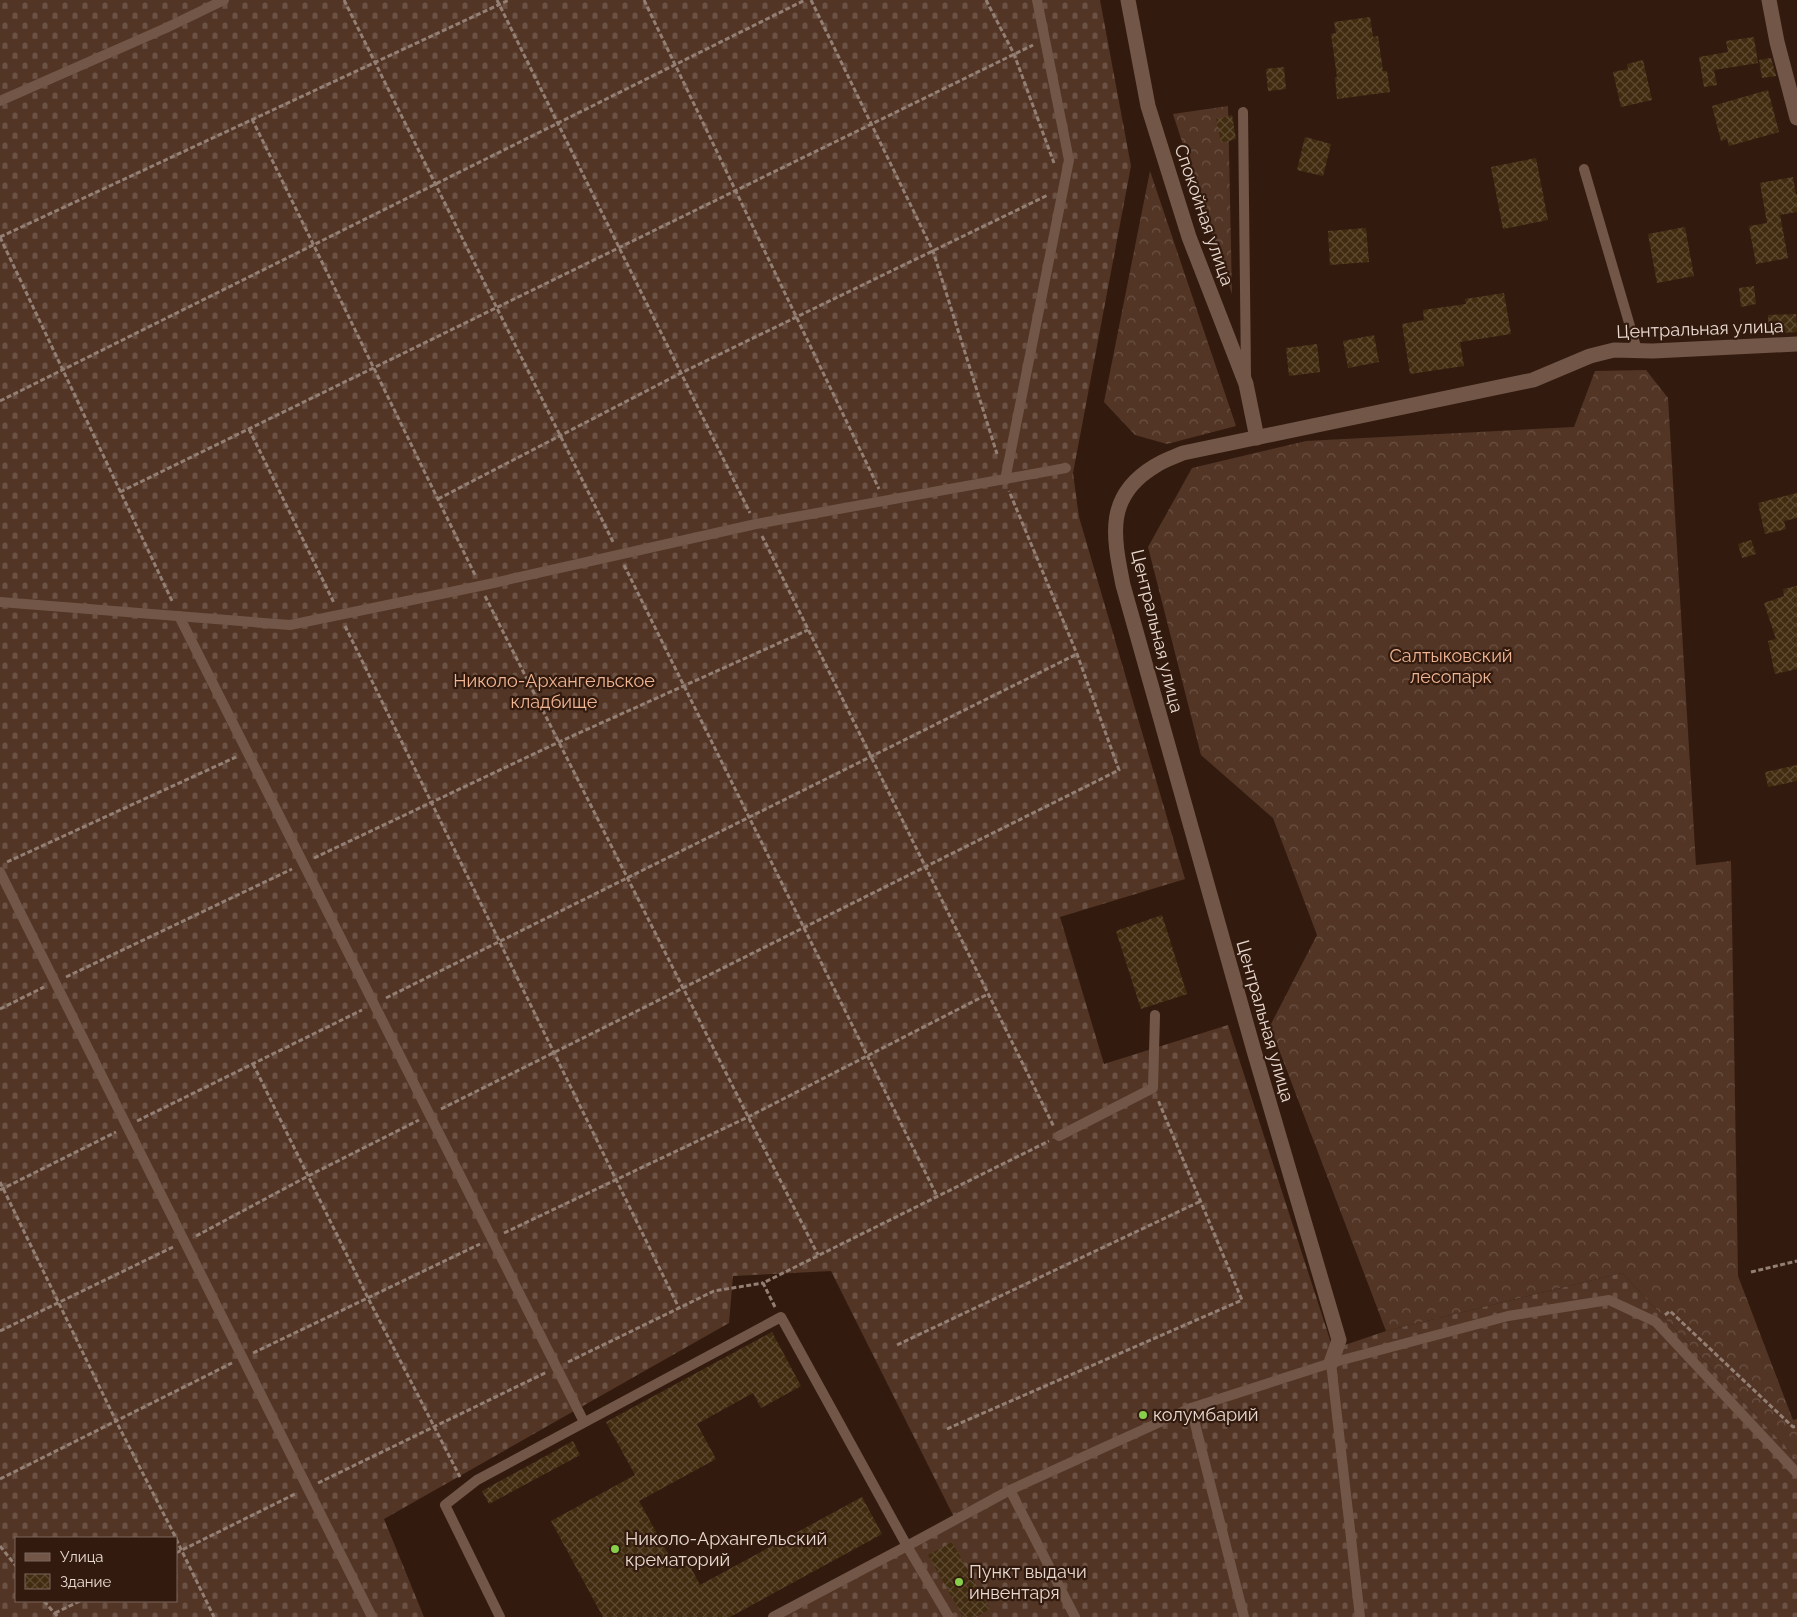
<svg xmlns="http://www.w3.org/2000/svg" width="1797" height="1617" viewBox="0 0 1797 1617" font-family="Raleway,sans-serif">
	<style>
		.forest { fill: url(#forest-crowns) }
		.cemetery { fill: url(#cemetery-stones); fill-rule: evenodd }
		.building { fill: url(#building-cross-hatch) }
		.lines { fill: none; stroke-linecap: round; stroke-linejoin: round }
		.path { stroke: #937f74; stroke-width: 3; stroke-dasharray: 5 2.5; stroke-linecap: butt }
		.service { stroke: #725748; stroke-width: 10 }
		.minor { stroke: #725748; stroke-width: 15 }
		.poi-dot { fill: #87cf4a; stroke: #321b0e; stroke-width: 2 }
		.labels { text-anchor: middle; stroke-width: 4.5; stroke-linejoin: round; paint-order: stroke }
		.street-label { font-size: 18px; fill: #e9d9d0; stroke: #321b0e }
		.park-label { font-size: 18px; fill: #f0b594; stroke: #321b0e }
		.poi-label { font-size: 18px; fill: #e9d9d0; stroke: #321b0e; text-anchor: start }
	</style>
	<defs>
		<pattern id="forest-crowns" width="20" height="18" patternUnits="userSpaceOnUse" patternTransform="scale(1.25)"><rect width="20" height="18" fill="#523525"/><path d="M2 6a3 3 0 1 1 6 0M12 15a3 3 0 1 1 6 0" fill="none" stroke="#6b5244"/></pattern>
		<pattern id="cemetery-stones" width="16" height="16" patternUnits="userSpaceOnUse" patternTransform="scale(1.25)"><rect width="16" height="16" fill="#523525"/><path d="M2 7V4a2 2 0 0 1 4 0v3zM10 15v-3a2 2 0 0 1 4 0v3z" fill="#6b5244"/></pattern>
		<pattern id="building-cross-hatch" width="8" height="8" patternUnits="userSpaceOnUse" patternTransform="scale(1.25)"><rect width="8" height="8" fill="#422c10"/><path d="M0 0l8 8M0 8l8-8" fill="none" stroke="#5d4a32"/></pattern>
	</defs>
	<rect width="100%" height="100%" fill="#321b0e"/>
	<g class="forest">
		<polygon points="1228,106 1232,294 1173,114"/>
		<polygon points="1150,171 1236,426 1167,444 1135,435 1104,402"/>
		<polygon points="1646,370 1668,398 1696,865 1731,861 1738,1276 1793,1420 1797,1419 1797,1459 1622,1273 1386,1331 1270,1026 1317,935 1273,818 1201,755 1148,547 1192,468 1306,441 1574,427 1595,371"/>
	</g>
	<path class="cemetery" d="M0 0H1100L1131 166 1073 473 1079 517 1185 879 1060 917 1104 1064 1228 1025 1333 1349 1386 1331 1622 1273 1797 1459V1617H779L956 1521 831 1271 733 1276 729 1323 384 1519 424 1617H0ZM16 1538H176V1601H16Z"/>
	<g class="building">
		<polygon points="1370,17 1373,37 1378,36 1383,71 1387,71 1390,92 1337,99 1335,77 1337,77 1331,34 1336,33 1334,22"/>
		<polygon points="1754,37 1758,63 1714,70 1717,85 1704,87 1699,57 1728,52 1726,41"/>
		<polygon points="1771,58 1776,76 1762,78 1759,60"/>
		<polygon points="1643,60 1652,100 1621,107 1613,72 1628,69 1627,64"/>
		<polygon points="1284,67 1286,89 1268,91 1266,69"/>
		<polygon points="1768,90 1779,132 1729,146 1727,139 1721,141 1712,106"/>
		<polygon points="1232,115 1236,139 1221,143 1216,119"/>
		<polygon points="1305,137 1331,144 1323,176 1297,170"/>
		<polygon points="1536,158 1548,220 1503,229 1491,167"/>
		<polygon points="1793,177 1796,195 1797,194 1797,212 1780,215 1788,258 1756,264 1749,226 1767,223 1760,183"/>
		<polygon points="1685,227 1694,276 1657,283 1648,234"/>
		<polygon points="1366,228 1369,262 1330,265 1328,231"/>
		<polygon points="1754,286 1756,304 1741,307 1739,288"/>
		<polygon points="1504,293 1511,334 1460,342 1464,366 1410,374 1402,324 1424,320 1423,310 1466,304 1465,299"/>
		<polygon points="1796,314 1797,332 1769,334 1768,315"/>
		<polygon points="1374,335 1379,362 1348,368 1343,341"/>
		<polygon points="1317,344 1320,372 1289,376 1286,348"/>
		<polygon points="1797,493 1797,518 1784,521 1786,529 1765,534 1758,503"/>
		<polygon points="1751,540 1756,554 1742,558 1738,544"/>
		<polygon points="1797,586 1797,669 1775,674 1768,641 1776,639 1764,603 1784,596 1783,589"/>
		<polygon points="1797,765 1797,781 1768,787 1765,772"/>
		<polygon points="1162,915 1187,994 1141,1009 1116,931"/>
		<polygon points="772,1332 801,1386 761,1408 753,1393 697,1424 716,1459 639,1501 677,1570 689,1564 700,1585 862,1497 882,1534 730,1617 603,1617 551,1521 635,1475 606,1422"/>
		<polygon points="573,1441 580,1455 489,1504 482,1491"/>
		<polygon points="952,1542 990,1609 976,1617 963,1617 928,1555"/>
	</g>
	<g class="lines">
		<g class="path">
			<polyline points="344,0 614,544"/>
			<polyline points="497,0 750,513"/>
			<polyline points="644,0 879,489"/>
			<polyline points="811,0 933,251 997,454"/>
			<polyline points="986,0 1014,54 1054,163"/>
			<polyline points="252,119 475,575"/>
			<polyline points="0,237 509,0"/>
			<polyline points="0,237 173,603"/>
			<polyline points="0,401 805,0"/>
			<polyline points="249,429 334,603"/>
			<polyline points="120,492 1033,45"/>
			<polyline points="438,499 681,373 1048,195"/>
			<polyline points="762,536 1054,1127"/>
			<polyline points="624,565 937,1196"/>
			<polyline points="485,596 818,1255"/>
			<polyline points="345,626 679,1308"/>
			<polyline points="314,858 559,742 808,630"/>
			<polyline points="7,862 236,757"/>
			<polyline points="66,977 292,869"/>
			<polyline points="386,998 1077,654"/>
			<polyline points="0,1009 44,987"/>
			<polyline points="253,1064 368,1298 460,1477"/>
			<polyline points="441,1109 1119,770 1077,654 1009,491"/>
			<polyline points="137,1121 362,1010"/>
			<polyline points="0,1182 116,1421 176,1538"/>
			<polyline points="0,1190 116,1132"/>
			<polyline points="504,1233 748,1117 988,994"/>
			<polyline points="196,1236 308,1176 419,1120"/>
			<polyline points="1751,1272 1797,1261"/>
			<polyline points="775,1307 763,1283 1049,1141"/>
			<polyline points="1665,1315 1670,1311 1793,1427 1797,1426"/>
			<polyline points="0,1331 173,1247"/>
			<polyline points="897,1345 1201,1201"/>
			<polyline points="253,1353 480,1244"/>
			<polyline points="568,1362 714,1291 763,1283"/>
			<polyline points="947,1429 1242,1300 1158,1100"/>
			<polyline points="0,1479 232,1363"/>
			<polyline points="318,1483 547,1372"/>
			<polyline points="176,1539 214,1617"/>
			<polyline points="0,1546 16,1566"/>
			<polyline points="176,1553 297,1493"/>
			<polyline points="44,1601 58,1617"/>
			<polyline points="55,1613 80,1601"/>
		</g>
		<g class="service">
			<polyline points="0,101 166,28 224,0"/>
			<polyline points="1243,112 1246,376"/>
			<polyline points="1584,169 1637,350"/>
			<polyline points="1005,480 1069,160 1037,0"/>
			<polyline points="0,602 290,625 480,586 756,524 1066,468"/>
			<polyline points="179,616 584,1422"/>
			<polyline points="0,872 372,1617"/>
			<polyline points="1059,1136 1153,1088 1155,1015"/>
			<polyline points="1331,1363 1508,1316 1609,1300 1656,1322 1797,1473"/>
			<polyline points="1191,1408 1244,1617"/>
			<polyline points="1010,1490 1075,1617"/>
			<polyline points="500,1617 445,1505 477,1480 781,1317 907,1546 1010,1490 1191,1408 1331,1363 1360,1617"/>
			<polyline points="773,1617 907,1546 949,1617"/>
		</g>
		<g class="minor">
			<polyline points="1128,0 1148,106 1189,237 1246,384 1257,438"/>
			<polyline points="1769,0 1777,42 1797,118"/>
			<path d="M1331 1363 1339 1340 1254 1051 1123 585C1113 535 1105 496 1155 466 1164 460 1174 457 1183 453L1533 380 1590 356 1614 350 1653 351 1797 344"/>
		</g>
	</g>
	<g class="poi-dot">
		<circle cx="1143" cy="1415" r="5"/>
		<circle cx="615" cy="1549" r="5"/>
		<circle cx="959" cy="1582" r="5"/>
	</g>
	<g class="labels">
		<g class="street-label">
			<text transform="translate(1204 215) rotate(71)" y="6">Спокойная улица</text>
			<text transform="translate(1700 329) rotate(-2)" y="6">Центральная улица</text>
			<text transform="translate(1157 631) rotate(76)" y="6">Центральная улица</text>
			<text transform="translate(1265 1021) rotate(74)" y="6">Центральная улица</text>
		</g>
		<g class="park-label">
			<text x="1451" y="662">Салтыковский<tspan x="1451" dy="21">лесопарк</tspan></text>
			<text x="554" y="687">Николо-Архангельское<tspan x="554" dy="21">кладбище</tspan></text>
		</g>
		<g class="poi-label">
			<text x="1153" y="1421">колумбарий</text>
			<text x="625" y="1545">Николо-Архангельский<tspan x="625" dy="21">крематорий</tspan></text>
			<text x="969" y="1578">Пункт выдачи<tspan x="969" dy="21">инвентаря</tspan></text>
		</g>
	</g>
	<rect x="15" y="1537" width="162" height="65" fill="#321b0e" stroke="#7b675c"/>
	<rect x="25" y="1553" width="25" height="8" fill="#725748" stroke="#7b675c"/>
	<text x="60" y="1562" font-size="15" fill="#e9d9d0">Улица</text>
	<rect x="25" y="1574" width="25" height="15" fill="url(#building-cross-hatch)" stroke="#7b675c"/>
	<text x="60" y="1587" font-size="15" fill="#e9d9d0">Здание</text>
</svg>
